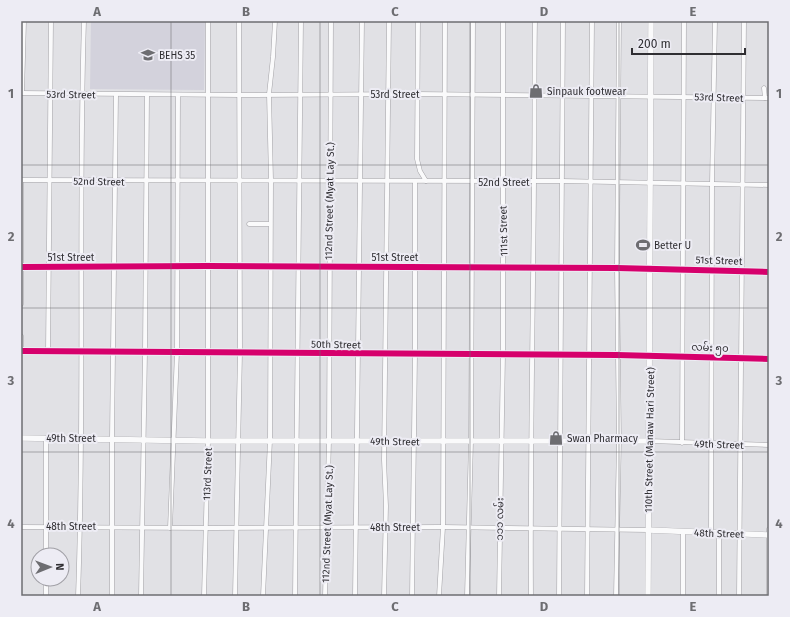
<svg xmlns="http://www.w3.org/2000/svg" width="790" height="617" viewBox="0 0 790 617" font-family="'Fira Sans','Noto Sans Myanmar',sans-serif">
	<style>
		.built { fill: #d3d2dc }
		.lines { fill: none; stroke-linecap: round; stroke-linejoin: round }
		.street-casing { stroke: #a3a2a6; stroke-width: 5 }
		.secondary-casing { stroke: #a3a2a6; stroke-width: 6 }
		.street { stroke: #fafafb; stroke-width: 4 }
		.secondary { stroke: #fafafb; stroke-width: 5.5 }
		.cycleway-casing { stroke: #edecf4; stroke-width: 8 }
		.cycleway { stroke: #d6006c; stroke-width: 6 }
		.grid { fill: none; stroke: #6d6d71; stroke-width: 1; stroke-opacity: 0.55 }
		.labels { text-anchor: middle; stroke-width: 4; stroke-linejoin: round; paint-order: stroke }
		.poi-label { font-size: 10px; fill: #2f2e32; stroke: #edecf4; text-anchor: start }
		.street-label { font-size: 10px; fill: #2f2e32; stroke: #edecf4 }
		.neatline { fill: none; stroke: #6d6d71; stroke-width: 1.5 }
		.grid-label { font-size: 13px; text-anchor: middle; font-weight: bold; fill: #6d6d71 }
	</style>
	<rect width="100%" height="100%" fill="#e1e1e5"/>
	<polygon class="built" points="91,21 205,21 204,90 90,89"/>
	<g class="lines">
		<defs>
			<g id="street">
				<polyline points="418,21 417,159 420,171 426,181"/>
				<polyline points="764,88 765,98"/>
				<polyline points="21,93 239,95 417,94 769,98"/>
				<polyline points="22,93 24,21"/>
				<polyline points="21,180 562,181 769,185"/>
				<polyline points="249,224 270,224"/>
				<polyline points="21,267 208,266 617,268 769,272"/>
				<polyline points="21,304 21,180"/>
				<polyline points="21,336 21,350"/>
				<polyline points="21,351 617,355 769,359"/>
				<polyline points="48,352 51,21"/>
				<polyline points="46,438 46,555"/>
				<polyline points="649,441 769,445"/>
				<polyline points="682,443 684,21"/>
				<polyline points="21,527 213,528 443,527 648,530"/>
				<polyline points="170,528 177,352 178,95"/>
				<polyline points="711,533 712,183 715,21"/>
				<polyline points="46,596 46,579"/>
				<path d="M78 596C85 404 78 212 84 21"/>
				<polyline points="112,596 112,438 116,95"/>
				<polyline points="141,596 145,352 147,95"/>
				<polyline points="204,596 208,441 208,21"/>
				<polyline points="235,596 240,353 239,21"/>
				<polyline points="263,596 270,440 271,180 269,94 273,57 275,21"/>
				<polyline points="295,596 301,21"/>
				<polyline points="325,596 329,440 331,21"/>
				<polyline points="355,596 362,21"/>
				<polyline points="384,596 386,506 384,460 389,21"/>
				<polyline points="412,596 415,354 415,182"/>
				<polyline points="439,596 443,527 445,21"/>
				<polyline points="467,596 471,441 473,21"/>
				<polyline points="499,596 503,354 503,21"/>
				<path d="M531 596C530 458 533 320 534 181 535 128 534 75 535 21"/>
				<polyline points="559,596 563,21"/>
				<polyline points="587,596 592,21"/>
				<polyline points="616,596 619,441 617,268 619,21"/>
				<polyline points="683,596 683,532"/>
				<polyline points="719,596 719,533"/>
				<polyline points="739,596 744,21"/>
				<polyline points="769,596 769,529"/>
			</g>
			<g id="secondary">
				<polyline points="21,438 208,441 649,441"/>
				<polyline points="648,530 769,535"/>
				<polyline points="648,596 651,21"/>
			</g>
		</defs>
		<use href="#street" class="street-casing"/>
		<use href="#secondary" class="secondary-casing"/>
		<use href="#street" class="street"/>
		<use href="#secondary" class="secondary"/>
		<defs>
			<g id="cycleway">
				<polyline points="21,267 208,266 617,268 769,272"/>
				<polyline points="21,351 617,355 769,359"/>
			</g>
		</defs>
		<use href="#cycleway" class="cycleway-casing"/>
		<use href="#cycleway" class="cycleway"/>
	</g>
	<path class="grid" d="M171 21V596M320 21V596M470 21V596M619 21V596M21 165H769M21 308H769M21 452H769"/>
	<defs>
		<symbol id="school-bare" viewBox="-9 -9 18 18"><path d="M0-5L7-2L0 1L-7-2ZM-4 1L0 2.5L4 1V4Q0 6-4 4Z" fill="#6d6d71" stroke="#edecf4" stroke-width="2.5" paint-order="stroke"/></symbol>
		<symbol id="shop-bare" viewBox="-9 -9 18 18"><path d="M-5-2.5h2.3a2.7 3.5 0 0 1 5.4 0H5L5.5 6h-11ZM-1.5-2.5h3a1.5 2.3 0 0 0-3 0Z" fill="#6d6d71" stroke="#edecf4" stroke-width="2.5" paint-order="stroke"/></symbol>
		<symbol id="stadium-bare" viewBox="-9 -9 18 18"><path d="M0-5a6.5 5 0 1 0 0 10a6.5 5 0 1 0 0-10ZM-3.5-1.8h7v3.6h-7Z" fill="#6d6d71" stroke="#edecf4" stroke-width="2.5" paint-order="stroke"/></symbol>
	</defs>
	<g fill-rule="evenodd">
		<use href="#school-bare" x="138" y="45" width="20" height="20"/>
		<use href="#shop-bare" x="526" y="81" width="20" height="20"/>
		<use href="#stadium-bare" x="633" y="235" width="20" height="20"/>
		<use href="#shop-bare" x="546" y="428" width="20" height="20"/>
	</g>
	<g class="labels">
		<g class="poi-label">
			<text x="159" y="59">BEHS 35</text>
			<text x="547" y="95">Sinpauk footwear</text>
			<text x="654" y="249">Better U</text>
			<text x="567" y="442">Swan Pharmacy</text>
		</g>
		<g class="street-label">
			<text transform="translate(71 94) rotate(1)" y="4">53rd Street</text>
			<text x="395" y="98">53rd Street</text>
			<text transform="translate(719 97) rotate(2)" y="4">53rd Street</text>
			<text transform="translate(99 181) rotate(1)" y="4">52nd Street</text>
			<text x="504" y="186">52nd Street</text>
			<text transform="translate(329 201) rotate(-89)" y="4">112nd Street (Myat Lay St.)</text>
			<text transform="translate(503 231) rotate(-91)" y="4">111st Street</text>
			<text x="71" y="261">51st Street</text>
			<text x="395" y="261">51st Street</text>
			<text transform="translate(719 260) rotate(2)" y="4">51st Street</text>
			<text transform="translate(336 344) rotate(1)" y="4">50th Street</text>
			<text transform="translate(710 347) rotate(2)" y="4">လမ်း ၅၀</text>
			<text x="71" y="442">49th Street</text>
			<text transform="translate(649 440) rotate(-89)" y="4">110th Street (Manaw Hari Street)</text>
			<text transform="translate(395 441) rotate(1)" y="4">49th Street</text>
			<text transform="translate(719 444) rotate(2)" y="4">49th Street</text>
			<text transform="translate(207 474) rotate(-88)" y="4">113rd Street</text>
			<text transform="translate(499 519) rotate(-89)" y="4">၁၁၁ လမ်း</text>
			<text transform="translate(327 524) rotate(-88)" y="4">112nd Street (Myat Lay St.)</text>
			<text x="71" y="530">48th Street</text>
			<text x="395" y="531">48th Street</text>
			<text transform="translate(719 533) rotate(2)" y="4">48th Street</text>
		</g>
	</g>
	<rect width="790" height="617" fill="none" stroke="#edecf4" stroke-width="44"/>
	<g transform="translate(50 567) rotate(89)"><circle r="19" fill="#edecf4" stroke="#a1a0a6"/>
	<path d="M0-3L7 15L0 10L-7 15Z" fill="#6d6d71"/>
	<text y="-6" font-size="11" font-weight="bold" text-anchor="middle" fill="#2f2e32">N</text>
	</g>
	<path d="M632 48v6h113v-6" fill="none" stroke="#2f2e32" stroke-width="2"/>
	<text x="638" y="48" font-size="12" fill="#2f2e32" stroke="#edecf4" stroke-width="3" paint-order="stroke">200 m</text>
	<rect x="22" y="22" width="746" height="573" class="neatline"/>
	<g class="grid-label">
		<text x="97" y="16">A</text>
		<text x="246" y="16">B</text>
		<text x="395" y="16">C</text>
		<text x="544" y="16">D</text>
		<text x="693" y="16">E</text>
		<text x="11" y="98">1</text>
		<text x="779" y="98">1</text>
		<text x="11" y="241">2</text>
		<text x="779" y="241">2</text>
		<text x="11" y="385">3</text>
		<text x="779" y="385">3</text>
		<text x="11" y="528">4</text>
		<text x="779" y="528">4</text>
		<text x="97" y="611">A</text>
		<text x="246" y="611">B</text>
		<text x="395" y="611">C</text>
		<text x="544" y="611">D</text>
		<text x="693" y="611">E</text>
	</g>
</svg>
